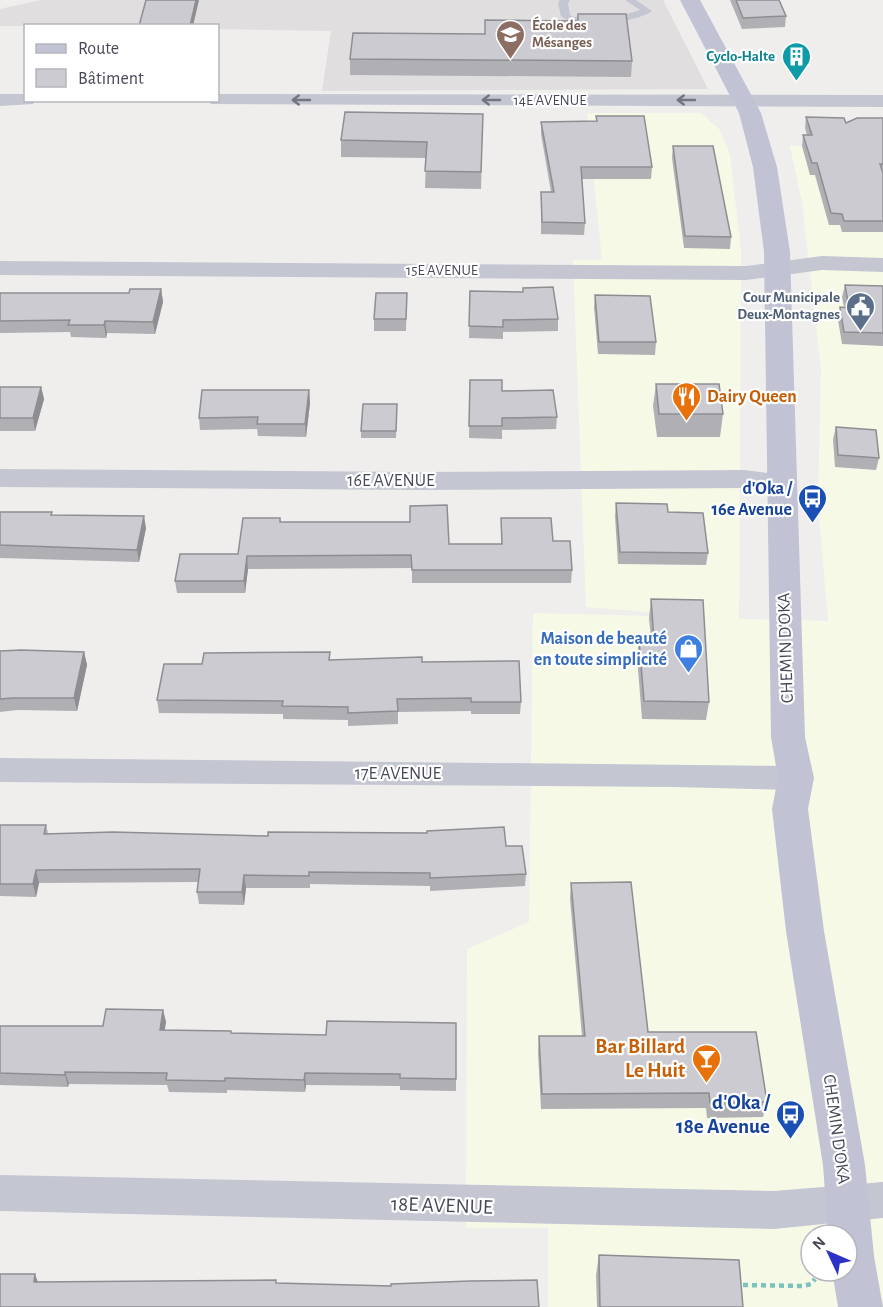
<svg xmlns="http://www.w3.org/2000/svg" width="883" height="1307" viewBox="0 0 883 1307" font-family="'Alegreya Sans',sans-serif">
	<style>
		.commercial { fill: #f7f9e7; fill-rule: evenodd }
		.education { fill: #e0dede }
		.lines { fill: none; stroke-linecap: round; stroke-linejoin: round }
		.path { stroke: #7bc2bc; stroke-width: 4.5; stroke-dasharray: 5 4; stroke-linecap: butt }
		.lane { fill: #c4c6d2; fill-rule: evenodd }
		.street { fill: #c4c6d2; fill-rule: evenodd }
		.secondary { fill: #c1c3d4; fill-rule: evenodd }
		.wall { fill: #afafb4 }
		.shaded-wall { fill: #8e8e92 }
		.building { fill: #cbcbd1; stroke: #8e8e92; stroke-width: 1.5 }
		.oneway { stroke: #737583 }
		.labels { text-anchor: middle; stroke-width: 4.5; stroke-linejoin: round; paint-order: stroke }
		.far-education-label { font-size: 15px; font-weight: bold; fill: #785e54; stroke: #fff; text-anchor: start }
		.far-culture-label { font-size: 15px; font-weight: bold; fill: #0d838f; stroke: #fff; text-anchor: end }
		.far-street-label { font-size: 15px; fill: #474958; stroke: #fff }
		.far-service-label { font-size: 15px; font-weight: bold; fill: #4e5e75; stroke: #fff; text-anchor: end }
		.food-label { font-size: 18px; font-weight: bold; fill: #c56008; stroke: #fff; text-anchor: start }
		.street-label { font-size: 18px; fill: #474958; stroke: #fff }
		.transit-label { font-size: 18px; font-weight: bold; fill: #164399; stroke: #fff; text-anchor: end }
		.shop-label { font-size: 18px; font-weight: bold; fill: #366cbe; stroke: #fff; text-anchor: end }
		.near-food-label { font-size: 21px; font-weight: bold; fill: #c56008; stroke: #fff; text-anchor: end }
		.near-transit-label { font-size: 21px; font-weight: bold; fill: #164399; stroke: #fff; text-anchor: end }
		.near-street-label { font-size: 21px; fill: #474958; stroke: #fff }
	</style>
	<rect width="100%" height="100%" fill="#efeeed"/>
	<path class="commercial" d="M587 113H701L720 130 730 155 741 251 739 619 828 621 818 504 821 370 802 202 790 146 883 145V1307H548V1228H466L467 949 529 922 533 613 722 618 586 607 573 260H602ZM811 1235H847V1271H811Z"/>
	<polygon class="education" points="41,0 663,0 708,89 322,91 331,31 218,29 218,26 0,26 0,9"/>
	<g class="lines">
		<polyline class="path" points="743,1285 803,1286 811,1284 815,1279"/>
		<path class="lane" d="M560 0H570L568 3 570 15 574 17 621 16 640 10 625 0H636L652 11C636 23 575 30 561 16L558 3Z"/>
		<g class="street">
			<polygon points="0,94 26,94 26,100 36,100 33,104 0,106"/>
			<polygon points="218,94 883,95 883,107 211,104 208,100 218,100"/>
			<polygon points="822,256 883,258 883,272 822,270 746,280 0,275 0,261 746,266"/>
			<polygon points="0,469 419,472 744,470 791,476 794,482 791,488 781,491 744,488 419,490 0,487"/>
			<polygon points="0,758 796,766 807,769 812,778 807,787 796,790 675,787 0,782"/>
			<polygon points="0,1175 774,1191 883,1182 883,1218 774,1229 0,1211"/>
		</g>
		<polygon class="secondary" points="680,0 700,0 761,113 777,167 790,252 805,737 814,778 808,809 824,931 865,1165 874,1256 883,1307 838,1307 832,1271 847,1271 847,1235 828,1235 823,1165 786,931 772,809 778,778 771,737 764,252 753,167 739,113"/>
	</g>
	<g class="wall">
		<polygon points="730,0 779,0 786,16 785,27 742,29"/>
		<polygon points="578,14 632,61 631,77 350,75 350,59 485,34 577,21"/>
		<polygon points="483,114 481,189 425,188 426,158 341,157 341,140"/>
		<polygon points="596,116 652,167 651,179 582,179 585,223 584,235 541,234 541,192 551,192 541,134 541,122 596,121"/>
		<polygon points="806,117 846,123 883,118 883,232 842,232 840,225 829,225 815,175 810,175 802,146 803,135 807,135 805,128"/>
		<polygon points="673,146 731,237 730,249 684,248 672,158"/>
		<polygon points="845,285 883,286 883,346 842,344 838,320 840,307 844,307 842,297"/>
		<polygon points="523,288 558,319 558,331 503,332 503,339 469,338 470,291 523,292"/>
		<polygon points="161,289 163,302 155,334 107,333 106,338 71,337 70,332 0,333 0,293 129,293"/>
		<polygon points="407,293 406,331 374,331 374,319"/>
		<polygon points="595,295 656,342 655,355 598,354 594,307"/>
		<polygon points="470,380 502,391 557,417 556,429 502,430 502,439 469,438"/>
		<polygon points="656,384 723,414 720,437 657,437 653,406"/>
		<polygon points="0,387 41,387 44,399 35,431 0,431"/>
		<polygon points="309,390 310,403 306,437 258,436 257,429 200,430 199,418"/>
		<polygon points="397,404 396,438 361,438 361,431"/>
		<polygon points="836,427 879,458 876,470 835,467 833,439"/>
		<polygon points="616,503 668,512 708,553 706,565 618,564 615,516"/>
		<polygon points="0,512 52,515 146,528 139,562 0,558"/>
		<polygon points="280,518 281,522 449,544 501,544 501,518 553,541 572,570 571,583 412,583 412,568 248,569 245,593 177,593 175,581 238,554"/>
		<polygon points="651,599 709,702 706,720 642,719 637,657 639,639 651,639 649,618"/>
		<polygon points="0,651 84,652 87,665 77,711 17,710 0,712"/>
		<polygon points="330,652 330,660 422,662 521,702 520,714 471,714 471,711 398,712 398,724 348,726 348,720 283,719 283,714 159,713 157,700 202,664"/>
		<polygon points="0,825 46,825 48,833 506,846 526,874 525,886 430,891 430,886 310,884 310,888 246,888 244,905 199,904 197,892 198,882 39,883 36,897 0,896"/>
		<polygon points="571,883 648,1032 767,1102 763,1117 707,1118 706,1108 541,1109 538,1052 539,1036 582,1036 570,899"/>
		<polygon points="163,1010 166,1022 164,1030 231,1031 231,1033 326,1035 456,1023 456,1091 400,1090 400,1086 306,1085 305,1092 227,1090 227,1093 169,1092 167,1085 69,1084 68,1087 0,1085 0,1026 103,1026"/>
		<polygon points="599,1255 743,1307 597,1307 596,1275"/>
	</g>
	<g class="shaded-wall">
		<polygon points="196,0 199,0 193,26 190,26"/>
		<polygon points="161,289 163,302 155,334 153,322"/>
		<polygon points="105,321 107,333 106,338 104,325"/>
		<polygon points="41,387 44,399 35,431 33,418"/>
		<polygon points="309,390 310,403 306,437 305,424"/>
		<polygon points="144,516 146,528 139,562 137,550"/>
		<polygon points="247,556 248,569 245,593 244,581"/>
		<polygon points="84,652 87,665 77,711 74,698"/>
		<polygon points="36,870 39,883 36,897 33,884"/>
		<polygon points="244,875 246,888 244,905 242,892"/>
		<polygon points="163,1010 166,1022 163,1042 160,1030"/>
		<polygon points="65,1072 69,1084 68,1087 65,1075"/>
		<polygon points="305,1073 306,1085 305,1092 304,1080"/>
		<polygon points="35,1274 39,1285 34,1282"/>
	</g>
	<g class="building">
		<polygon points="146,0 196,0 190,26 139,26"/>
		<polygon points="736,0 779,0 786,16 743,18"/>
		<polygon points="578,14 626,14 632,61 350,59 353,33 485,34 485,20 578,21"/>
		<polygon points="345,112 483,114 481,172 425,171 427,142 341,140"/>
		<polygon points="596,116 644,116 652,167 581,167 585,223 542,222 541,192 554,192 541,122 597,121"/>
		<polygon points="806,117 844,118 846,123 857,118 883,118 883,164 880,164 883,173 883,221 844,221 842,214 831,213 817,163 812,163 803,135 812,135"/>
		<polygon points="673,146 713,146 731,237 685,236"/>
		<polygon points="845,285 883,286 883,333 844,332 840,307 849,308"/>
		<polygon points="553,287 558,319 503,320 503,327 469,326 470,291 523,292 523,288"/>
		<polygon points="130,289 161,289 153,322 105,321 104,325 68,325 70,320 0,321 0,293 129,293"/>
		<polygon points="376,293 407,293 406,319 374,319"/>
		<polygon points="595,295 650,296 656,342 599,342"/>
		<polygon points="470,380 502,380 502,391 553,390 557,417 502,418 502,426 469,426"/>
		<polygon points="656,384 719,384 723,414 659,414"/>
		<polygon points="0,387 41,387 33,418 0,418"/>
		<polygon points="202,390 309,390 305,424 257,424 258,417 199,418"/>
		<polygon points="363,404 397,404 396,431 361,431"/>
		<polygon points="836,427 876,430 879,458 838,455"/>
		<polygon points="616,503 667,504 668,512 703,513 708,553 620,552"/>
		<polygon points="447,505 449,544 502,544 501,518 551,518 553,541 570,541 572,570 412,570 411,555 247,556 244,581 175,581 180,554 238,554 243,518 280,518 280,522 410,522 410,506"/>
		<polygon points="0,512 52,512 51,515 144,516 137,550 0,545"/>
		<polygon points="651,599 703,600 709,702 644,701 639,639 654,639"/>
		<polygon points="21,650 84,652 74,698 13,698 0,699 0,651"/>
		<polygon points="330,652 329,660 422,657 422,662 519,661 521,702 471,702 471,698 397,699 398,711 348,713 348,707 282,706 283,701 157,700 164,664 202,664 204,653"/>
		<polygon points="0,825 46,825 44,834 113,832 268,836 268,832 427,833 427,831 504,827 506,846 522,846 526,874 430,878 430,873 309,872 309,876 244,875 242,892 197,892 200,869 36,870 33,884 0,884"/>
		<polygon points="631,882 648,1032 756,1032 767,1102 710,1103 709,1093 542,1094 539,1036 585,1036 571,883"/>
		<polygon points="106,1009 163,1010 160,1030 231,1031 231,1033 326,1035 327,1021 456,1023 456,1079 400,1078 400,1074 305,1073 304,1080 225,1078 225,1081 166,1080 167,1073 65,1072 65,1075 0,1073 0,1026 103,1026"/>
		<polygon points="599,1255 739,1260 743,1307 600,1307"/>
		<polygon points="0,1274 35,1274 34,1282 276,1280 276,1283 391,1286 391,1284 470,1281 537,1280 539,1307 0,1307"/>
	</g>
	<defs><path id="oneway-shaft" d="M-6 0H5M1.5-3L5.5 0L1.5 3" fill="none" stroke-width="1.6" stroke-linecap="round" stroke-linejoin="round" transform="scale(1.5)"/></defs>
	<g class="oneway">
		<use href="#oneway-shaft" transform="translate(301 100) rotate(-180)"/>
		<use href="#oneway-shaft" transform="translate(491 100) rotate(180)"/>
		<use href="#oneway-shaft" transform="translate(686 100) rotate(180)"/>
	</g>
	<defs>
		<symbol id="school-pin" viewBox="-11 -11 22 30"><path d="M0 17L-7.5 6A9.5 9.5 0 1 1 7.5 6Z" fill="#8d6e63" stroke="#fff"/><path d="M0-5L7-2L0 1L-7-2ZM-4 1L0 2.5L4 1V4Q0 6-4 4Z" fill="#fff"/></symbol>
		<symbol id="building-pin" viewBox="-11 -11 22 30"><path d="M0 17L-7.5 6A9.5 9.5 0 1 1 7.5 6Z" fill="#0f9aa8" stroke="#fff"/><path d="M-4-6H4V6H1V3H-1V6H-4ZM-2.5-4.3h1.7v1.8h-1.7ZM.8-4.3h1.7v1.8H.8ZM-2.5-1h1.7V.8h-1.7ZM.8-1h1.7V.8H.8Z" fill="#fff"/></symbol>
		<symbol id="civic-pin" viewBox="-11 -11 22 30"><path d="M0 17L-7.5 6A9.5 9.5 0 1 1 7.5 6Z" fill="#5c6f8a" stroke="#fff"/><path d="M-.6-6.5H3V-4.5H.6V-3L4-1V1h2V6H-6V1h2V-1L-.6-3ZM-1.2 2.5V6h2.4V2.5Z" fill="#fff"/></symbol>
		<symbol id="restaurant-pin" viewBox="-11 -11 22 30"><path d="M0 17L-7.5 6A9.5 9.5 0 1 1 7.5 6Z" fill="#e8710a" stroke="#fff"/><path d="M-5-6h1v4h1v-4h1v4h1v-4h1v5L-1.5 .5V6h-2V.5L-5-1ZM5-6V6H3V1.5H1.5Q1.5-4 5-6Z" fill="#fff"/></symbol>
		<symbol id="bus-pin" viewBox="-11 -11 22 30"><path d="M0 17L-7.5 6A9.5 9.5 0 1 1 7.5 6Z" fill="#1a4fb4" stroke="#fff"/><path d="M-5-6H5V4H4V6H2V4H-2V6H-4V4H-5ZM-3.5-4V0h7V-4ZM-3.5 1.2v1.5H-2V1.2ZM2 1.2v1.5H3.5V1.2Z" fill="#fff"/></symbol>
		<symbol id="shop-pin" viewBox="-11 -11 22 30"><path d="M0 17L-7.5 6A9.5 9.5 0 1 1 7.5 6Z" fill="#3f7fe0" stroke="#fff"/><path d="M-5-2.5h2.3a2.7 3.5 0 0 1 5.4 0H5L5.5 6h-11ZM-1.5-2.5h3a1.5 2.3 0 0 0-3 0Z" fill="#fff"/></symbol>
		<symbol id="bar-pin" viewBox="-11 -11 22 30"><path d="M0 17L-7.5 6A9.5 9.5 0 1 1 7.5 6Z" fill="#e8710a" stroke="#fff"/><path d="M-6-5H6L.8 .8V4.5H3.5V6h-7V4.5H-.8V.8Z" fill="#fff"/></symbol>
	</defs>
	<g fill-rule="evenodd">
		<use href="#school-pin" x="494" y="18" width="33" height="45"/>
		<use href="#building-pin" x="780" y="40" width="33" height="45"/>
		<use href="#civic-pin" x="844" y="290" width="33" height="45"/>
		<use href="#restaurant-pin" x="670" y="380" width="33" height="45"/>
		<use href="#bus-pin" x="796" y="482" width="33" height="45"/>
		<use href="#shop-pin" x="672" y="632" width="33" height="45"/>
		<use href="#bar-pin" x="690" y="1042" width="33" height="45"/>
		<use href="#bus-pin" x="774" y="1098" width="33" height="45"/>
	</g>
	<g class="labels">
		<g class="far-education-label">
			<text x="532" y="30">École des<tspan x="532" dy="17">Mésanges</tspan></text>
		</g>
		<g class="far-culture-label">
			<text x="775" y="61">Cyclo-Halte</text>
		</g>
		<g class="far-street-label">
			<text x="550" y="105">14E AVENUE</text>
			<text x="442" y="275">15E AVENUE</text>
		</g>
		<g class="far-service-label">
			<text x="840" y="302">Cour Municipale<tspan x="840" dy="17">Deux-Montagnes</tspan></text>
		</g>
		<g class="food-label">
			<text x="707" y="402">Dairy Queen</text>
		</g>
		<g class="street-label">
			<text x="391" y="486">16E AVENUE</text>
			<text transform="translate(785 648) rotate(-92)" y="6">CHEMIN D'OKA</text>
			<text x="398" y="779">17E AVENUE</text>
			<text transform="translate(837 1129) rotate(82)" y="6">CHEMIN D'OKA</text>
		</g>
		<g class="transit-label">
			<text x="792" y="494">d'Oka /<tspan x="792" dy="21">16e Avenue</tspan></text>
		</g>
		<g class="shop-label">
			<text x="667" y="644">Maison de beauté<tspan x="667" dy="21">en toute simplicité</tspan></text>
		</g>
		<g class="near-food-label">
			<text x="685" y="1053">Bar Billard<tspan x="685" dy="24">Le Huit</tspan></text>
		</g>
		<g class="near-transit-label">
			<text x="770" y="1109">d'Oka /<tspan x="770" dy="24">18e Avenue</tspan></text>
		</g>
		<g class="near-street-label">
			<text transform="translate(442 1205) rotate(2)" y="7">18E AVENUE</text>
		</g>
	</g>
	<rect x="24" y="24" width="195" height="78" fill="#ffffff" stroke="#b5b6bc" stroke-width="1.5"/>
	<rect x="36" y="44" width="30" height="9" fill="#c1c3d4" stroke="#b5b6bc" stroke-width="1.5"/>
	<text x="78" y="54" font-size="18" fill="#474958">Route</text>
	<rect x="36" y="69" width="30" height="18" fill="#cbcbd1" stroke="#b5b6bc" stroke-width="1.5"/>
	<text x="78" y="84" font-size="18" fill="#474958">Bâtiment</text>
	<g transform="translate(829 1253) rotate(314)"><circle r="28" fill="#ffffff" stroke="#b5b6bc" stroke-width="1.5"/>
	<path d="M0-4.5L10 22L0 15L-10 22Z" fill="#2d32c9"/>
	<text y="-9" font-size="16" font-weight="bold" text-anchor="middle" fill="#474958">N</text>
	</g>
</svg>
